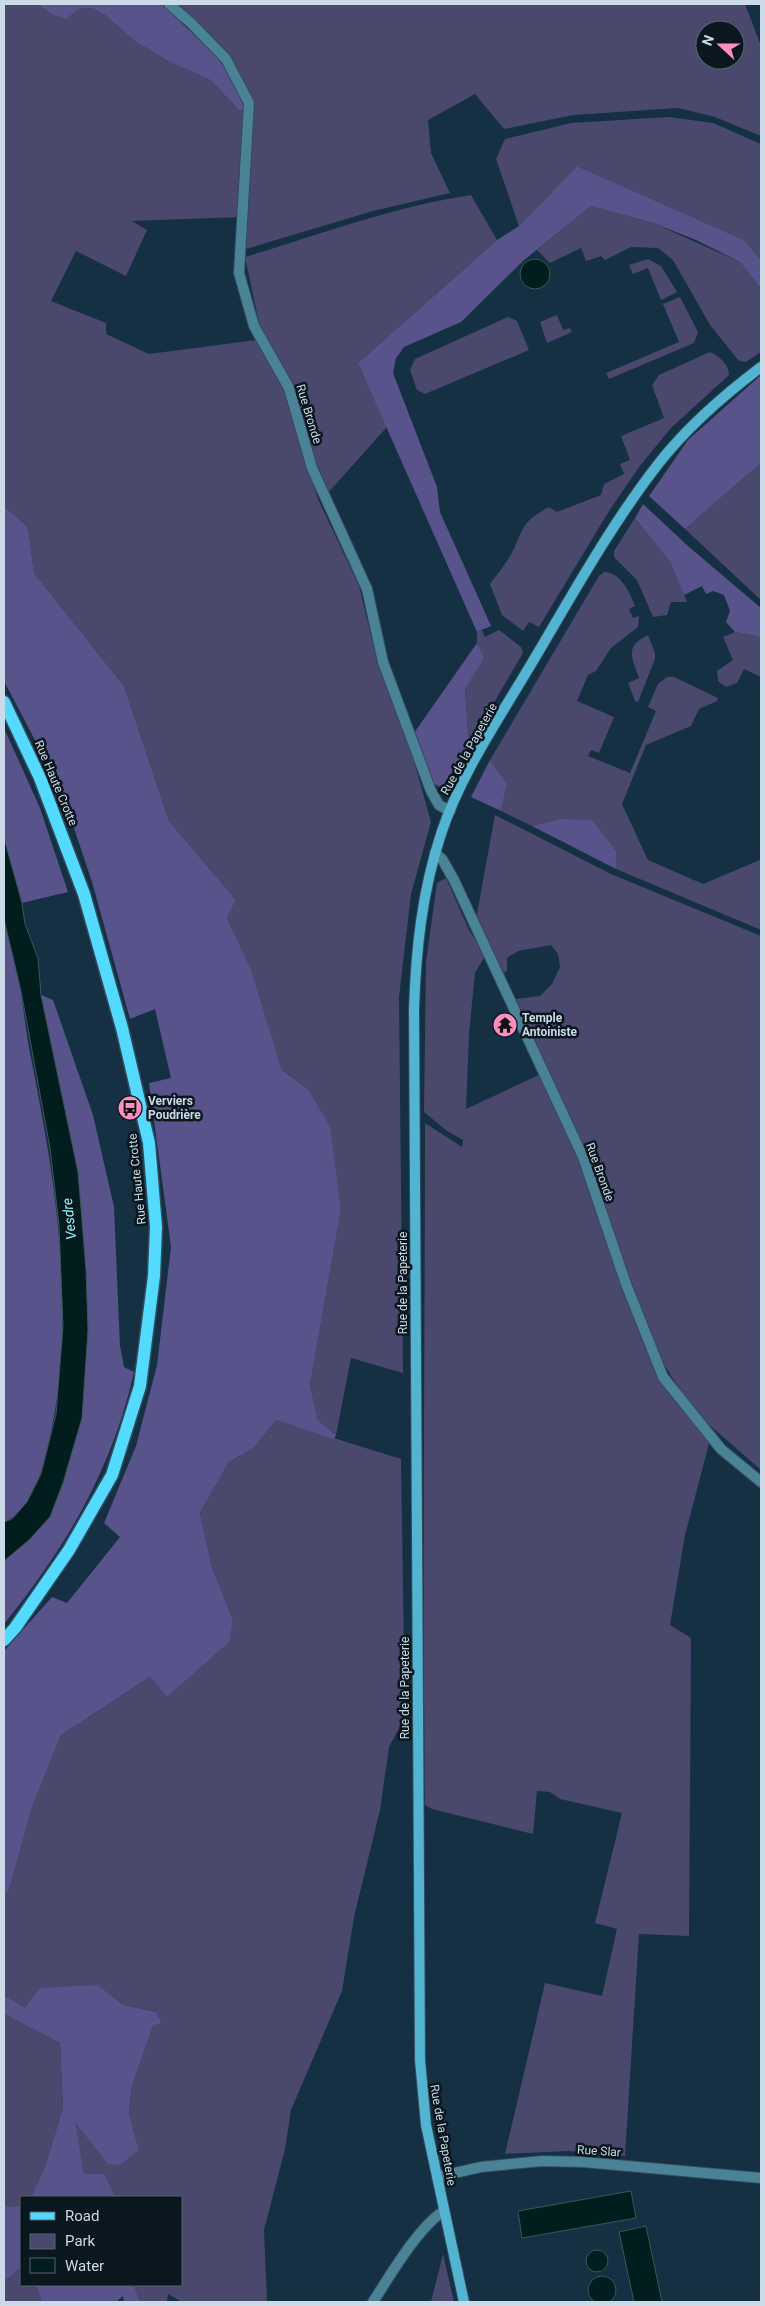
<svg xmlns="http://www.w3.org/2000/svg" width="765" height="2306" viewBox="0 0 765 2306" font-family="Roboto,sans-serif">
	<style>
		.green { fill: #4a486c; fill-rule: evenodd }
		.forest { fill: #58538a }
		.water { fill: #011d1e; stroke: #3d565a }
		.lines { fill: none; stroke-linecap: round; stroke-linejoin: round }
		.minor-casing { stroke: #324b5d; stroke-width: 12 }
		.tertiary-casing { stroke: #324b5d; stroke-width: 12 }
		.secondary-casing { stroke: #324b5d; stroke-width: 12 }
		.primary-casing { stroke: #324b5d; stroke-width: 15 }
		.minor { stroke: #4a8395; stroke-width: 10 }
		.tertiary { stroke: #4a8395; stroke-width: 10 }
		.secondary { stroke: #52b4d1; stroke-width: 10 }
		.primary { stroke: #54d9ff; stroke-width: 12 }
		.labels { text-anchor: middle; stroke-width: 5; stroke-linejoin: round; paint-order: stroke }
		.street-label { font-size: 12px; fill: #cadae6; stroke: #0b171f }
		.poi-label { font-size: 12px; font-weight: bold; fill: #cadae6; stroke: #0b171f; text-anchor: start }
		.water-label { font-size: 14px; font-style: italic; fill: #94f8fb; stroke: #0b171f }
	</style>
	<rect width="100%" height="100%" fill="#153043"/>
	<g class="green">
		<polygon points="4,4 37,4 51,14 78,9 92,8 105,15 135,41 168,61 210,80 240,111 245,109 241,217 132,221 147,230 126,276 76,251 51,301 106,323 106,334 149,354 256,340 287,392 318,499 359,586 374,648 414,761 431,822 411,894 399,997 403,1373 351,1358 336,1435 318,1420 310,1385 341,1210 308,1089 282,1070 248,963 227,918 236,900 169,821 124,686 34,573 28,527 4,506"/>
		<path d="M173 4H745L761 46V136L715 117 678 108 573 115 504 129 475 94 428 120 431 153 450 193 373 211 246 249 253 100 216 42ZM705 30H735V60H705Z"/>
		<polygon points="669,117 713,123 761,144 761,260 744,240 577,166 519,226 496,159 505,139 571,123"/>
		<path d="M471 195 497 240 358 363 387 427 327 494 303 427 262 337 245 257C318 235 396 206 471 195Z"/>
		<polygon points="591,206 653,223 740,262 761,289 761,352 746,362 739,361 710,325 673,260 658,248 631,247 605,260 601,256 586,261 581,248 550,263 537,250"/>
		<polygon points="648,259 661,266 677,292 661,300 648,268 633,274 629,265"/>
		<polygon points="680,297 698,332 694,343 609,379 606,373 679,342 663,304"/>
		<polygon points="557,315 563,330 570,328 572,332 547,343 540,322"/>
		<polygon points="508,317 517,321 529,350 425,394 417,390 410,370 415,359"/>
		<path d="M710 352C719 356 729 364 729 375L671 428 639 467 609 511 539 627 529 622 523 631 502 615 490 584C496 576 503 567 509 558 524 532 518 523 549 507L557 512 601 495 604 484 624 474 620 464 630 460 621 436 664 418 652 385 659 375Z"/>
		<polygon points="761,463 761,600 685,529"/>
		<polygon points="635,518 670,562 687,602 671,602 667,615 653,617 637,580 614,557 614,551"/>
		<path d="M604 572C621 572 630 593 635 606L629 609 633 618 639 616 638 627 611 648 596 671 588 675 577 701 614 717 599 753 591 750 588 756 630 773 656 711 648 707 658 684 667 677H674L718 698 717 701 699 709 691 726 646 745 622 804 648 860 703 884 760 860 761 856V930L616 869V851L560 819 532 826 501 811 507 784 490 760 599 576Z"/>
		<polygon points="482,630 485,637 499,630 521,647 523,653 469,745 465,689 483,658 477,643 477,632"/>
		<polygon points="735,632 761,637 761,677 744,669 737,683 726,687 718,681 717,671 733,660 723,637"/>
		<path d="M648 635 655 653V659L638 702 635 701 628 683 639 678C632 657 624 647 648 635Z"/>
		<polygon points="495,815 611,874 761,936 761,1470 699,1416 671,1376 651,1341 559,1094 516,999 540,996 552,984 560,967 558,954 551,945 518,951 507,958 507,971 502,974 476,919"/>
		<path d="M446 878 469 930 485 956 475 973 469 1034 466 1109 543 1073 589 1186 622 1288 650 1356 677 1404 710 1440 685 1535 670 1625 691 1638 689 1936 639 1934 625 2156 569 2151 505 2154 545 1983 602 1996 617 1929 595 1923 622 1813 560 1799 550 1792 537 1791 533 1834 432 1809 425 1805C422 1577 425 1350 425 1123L462 1147 463 1140 447 1131 424 1112 426 962 437 883Z"/>
		<polygon points="276,1420 401,1459 405,1717 389,1747 380,1810 354,1917 342,1991 291,2110 285,2149 264,2230 267,2302 182,2302 168,2294 167,2302 140,2302 134,2285 181,2285 181,2197 115,2197 105,2174 84,2174 74,2121 139,2150 129,2113 132,2086 153,2026 162,2023 156,2012 124,2005 98,1985 25,2008 4,1995 4,1897 9,1890 32,1808 61,1735 150,1677 167,1697 233,1620 212,1567 200,1513 229,1462 254,1448"/>
		<polygon points="4,2014 60,2043 63,2107 46,2164 31,2197 21,2197 21,2207 5,2207 4,2210"/>
		<polygon points="443,2254 454,2302 431,2302"/>
		<polygon points="21,2267 21,2285 36,2285 42,2302 4,2302 4,2282"/>
	</g>
	<g class="forest">
		<polygon points="37,4 162,4 217,57 234,81 245,109 240,111 210,80 168,61 135,41 105,15 92,8 78,9 66,19 51,14"/>
		<polygon points="577,166 744,240 761,260 761,289 740,262 696,240 653,223 591,206 523,261 461,322 404,347 396,358 393,373 437,487 440,512 491,626 477,632 358,363 497,240 519,226"/>
		<polygon points="761,375 761,463 685,529 649,496 688,440"/>
		<polygon points="643,504 688,546 761,608 761,637 735,632 726,622 730,611 724,595 713,591 706,594 702,586 684,595 670,562 635,518"/>
		<polygon points="4,506 28,527 34,573 124,686 169,821 236,900 227,918 250,967 282,1070 308,1089 330,1127 341,1210 310,1385 318,1420 336,1435 334,1439 276,1420 254,1448 229,1462 200,1513 212,1567 233,1620 229,1642 167,1697 150,1677 61,1735 32,1808 9,1890 4,1897 4,1651 52,1597 67,1603 120,1537 104,1523 136,1446 157,1365 171,1247 149,1083 171,1078 155,1009 130,1019 92,882 62,792 4,681"/>
		<polygon points="477,643 484,658 465,689 469,745 442,788 429,781 414,733"/>
		<polygon points="4,728 40,808 68,892 22,903 4,838"/>
		<polygon points="490,760 507,784 501,811 471,797"/>
		<polygon points="560,819 592,820 616,851 616,869 532,826"/>
		<path d="M4 919C9 943 17 968 21 993 24 1013 26 1033 30 1053 56 1183 79 1319 47 1450 41 1475 30 1512 4 1522Z"/>
		<path d="M41 995 53 1000 93 1115 114 1207 120 1346 124 1367 134 1372C112 1470 66 1547 4 1624V1561L29 1540 88 1331 86 1270 78 1173Z"/>
		<polygon points="98,1985 124,2005 156,2012 162,2023 153,2026 132,2086 129,2113 139,2150 120,2165 108,2164 75,2122 84,2174 105,2174 115,2197 31,2197 46,2164 63,2107 60,2043 4,2014 4,1995 25,2008 40,1988"/>
		<polygon points="5,2207 21,2207 21,2267 4,2282"/>
		<polygon points="36,2285 134,2285 140,2302 124,2302 123,2296 116,2302 42,2302"/>
	</g>
	<g class="water">
		<circle cx="535" cy="274" r="15"/>
		<polygon points="4,838 22,903 25,924 38,958 41,995 78,1172 86,1270 88,1331 82,1418 63,1483 50,1517 29,1540 4,1561 4,1522 12,1519 27,1502 41,1474 56,1414 63,1327 59,1225 50,1148 21,991 4,919"/>
		<polygon points="631,2191 636,2218 522,2238 518,2211"/>
		<polygon points="646,2226 662,2302 634,2302 619,2232"/>
		<circle cx="597" cy="2261" r="11"/>
		<circle cx="602" cy="2290" r="14"/>
	</g>
	<g class="lines">
		<defs>
			<g id="minor">
				<polyline points="169,4 191,23 226,59 249,103 239,273 254,326 289,388 312,468 367,589 383,662 431,791 439,805 450,811"/>
				<path d="M373 2302C389 2277 419 2226 444 2211"/>
			</g>
			<g id="tertiary">
				<polyline points="435,853 442,859 454,880 583,1157 626,1284 663,1377 721,1449 761,1482"/>
				<polyline points="437,2177 481,2167 542,2161 583,2162 761,2178"/>
			</g>
			<path id="secondary" d="M464 2302 426 2125 420 2060 414 1009C416 949 422 892 441 834 460 776 496 723 527 671 569 601 609 527 659 463 688 426 724 395 761 367"/>
			<polyline id="primary" points="4,702 40,778 84,894 122,1028 149,1143 156,1227 154,1276 140,1386 112,1475 69,1550 15,1628 4,1640"/>
		</defs>
		<use href="#minor" class="minor-casing"/>
		<use href="#tertiary" class="tertiary-casing"/>
		<use href="#secondary" class="secondary-casing"/>
		<use href="#primary" class="primary-casing"/>
		<use href="#minor" class="minor"/>
		<use href="#tertiary" class="tertiary"/>
		<use href="#secondary" class="secondary"/>
		<use href="#primary" class="primary"/>
	</g>
	<defs>
		<symbol id="temple-disc" viewBox="-11 -11 22 22"><circle r="9.5" fill="#fd8ec0" stroke="#0b171f"/><path d="M0-6L5-2H3V0L6.5 2.5H4V6H1.5V3h-3V6H-4V2.5H-6.5L-3 0V-2H-5Z" fill="#111"/></symbol>
		<symbol id="bus-disc" viewBox="-11 -11 22 22"><circle r="9.5" fill="#fd8ec0" stroke="#0b171f"/><path d="M-5-6H5V4H4V6H2V4H-2V6H-4V4H-5ZM-3.5-4V0h7V-4ZM-3.5 1.2v1.5H-2V1.2ZM2 1.2v1.5H3.5V1.2Z" fill="#111"/></symbol>
	</defs>
	<g fill-rule="evenodd">
		<use href="#temple-disc" x="491" y="1011" width="28" height="28"/>
		<use href="#bus-disc" x="116" y="1094" width="28" height="28"/>
	</g>
	<g class="labels">
		<g class="street-label">
			<text transform="translate(309 414) rotate(73)" y="4">Rue Bronde</text>
			<text transform="translate(469 749) rotate(-61)" y="4">Rue de la Papeterie</text>
			<text transform="translate(56 783) rotate(67)" y="4">Rue Haute Crotte</text>
			<text transform="translate(600 1172) rotate(70)" y="4">Rue Bronde</text>
			<text transform="translate(137 1179) rotate(-96)" y="4">Rue Haute Crotte</text>
			<text transform="translate(403 1283) rotate(-90)" y="4">Rue de la Papeterie</text>
			<text transform="translate(405 1688) rotate(-90)" y="4">Rue de la Papeterie</text>
			<text transform="translate(443 2135) rotate(80)" y="4">Rue de la Papeterie</text>
			<text transform="translate(599 2151) rotate(4)" y="4">Rue Slar</text>
		</g>
		<g class="poi-label">
			<text x="522" y="1022">Temple<tspan x="522" dy="14">Antoiniste</tspan></text>
			<text x="148" y="1105">Verviers<tspan x="148" dy="14">Poudrière</tspan></text>
		</g>
		<g class="water-label">
			<text transform="translate(69 1219) rotate(-96)" y="5">Vesdre</text>
		</g>
	</g>
	<rect width="765" height="2306" fill="none" stroke="#cadae6" stroke-width="10"/>
	<rect x="20" y="2196" width="162" height="90" fill="#0b171f" stroke="#57656f"/>
	<rect x="30" y="2212" width="25" height="8" fill="#54d9ff" stroke="#57656f"/>
	<text x="65" y="2221" font-size="15" fill="#cadae6">Road</text>
	<rect x="30" y="2234" width="25" height="15" fill="#4a486c" stroke="#57656f"/>
	<text x="65" y="2246" font-size="15" fill="#cadae6">Park</text>
	<rect x="30" y="2258" width="25" height="15" fill="#011d1e" stroke="#57656f"/>
	<text x="65" y="2271" font-size="15" fill="#cadae6">Water</text>
	<g transform="translate(720 45) rotate(291)"><circle r="24" fill="#0b171f" stroke="#57656f"/>
	<path d="M0-4L9 19L0 12L-9 19Z" fill="#fd8ec0"/>
	<text y="-8" font-size="14" font-weight="bold" text-anchor="middle" fill="#cadae6">N</text>
	</g>
</svg>
